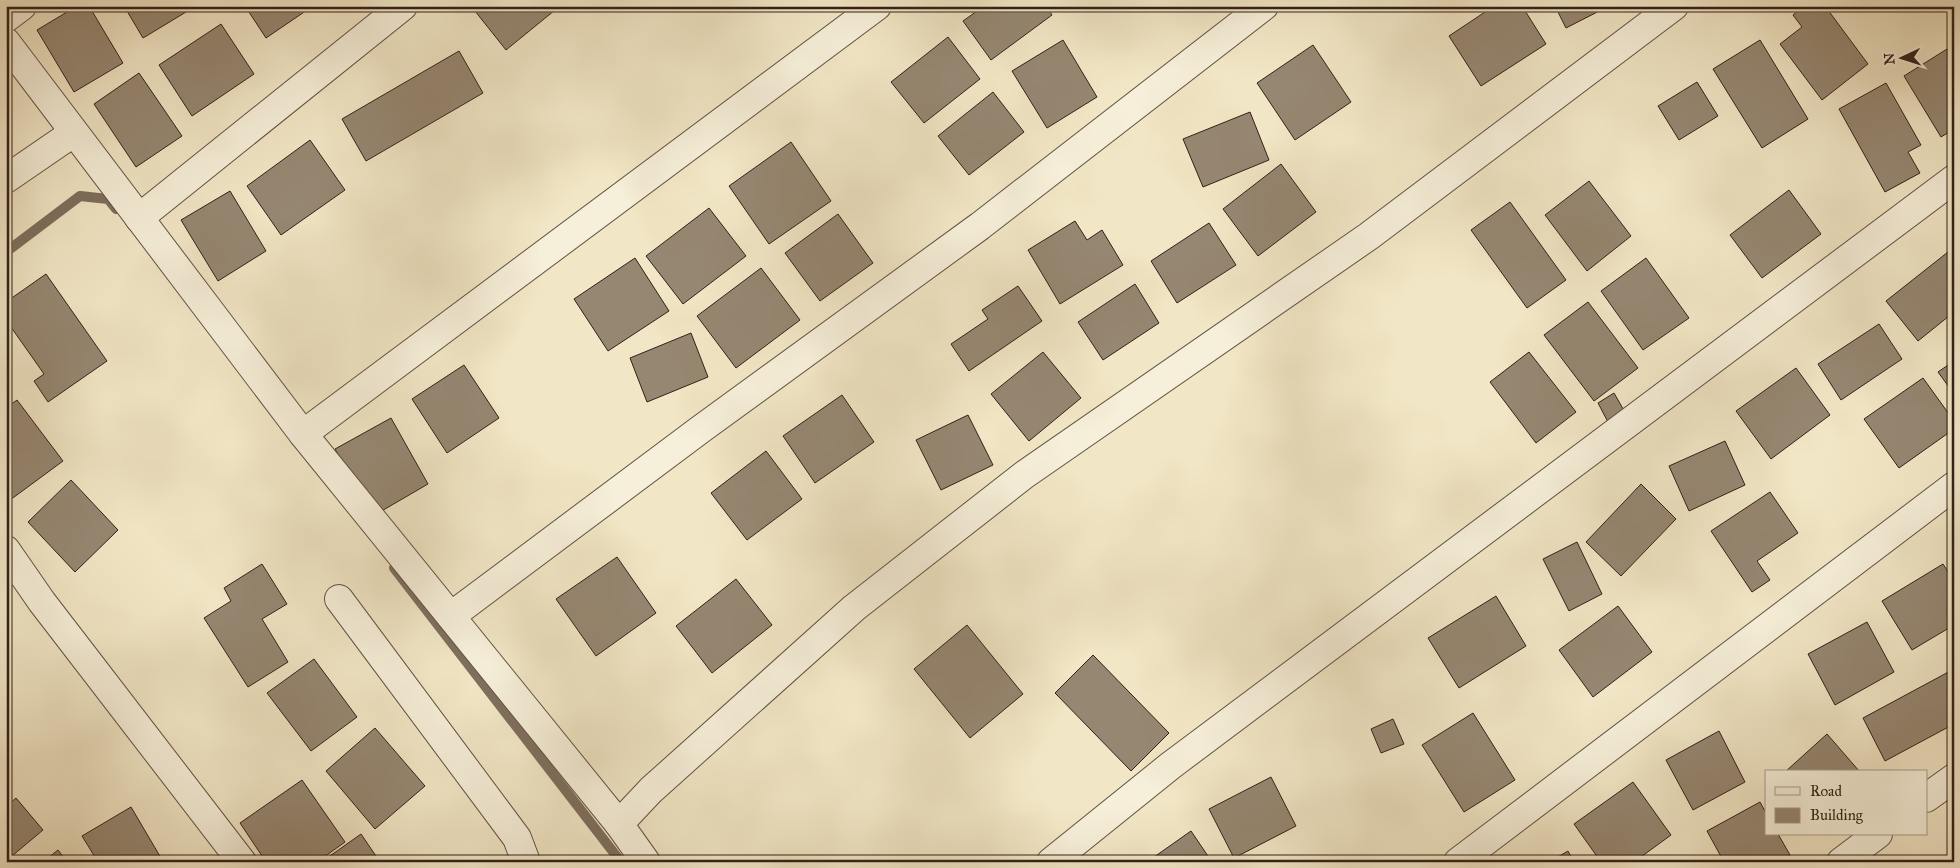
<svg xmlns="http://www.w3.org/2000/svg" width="1960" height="868" viewBox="0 0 1960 868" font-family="'IM FELL Great Primer',serif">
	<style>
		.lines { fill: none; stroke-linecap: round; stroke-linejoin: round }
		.stream { stroke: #7e6f5d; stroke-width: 10 }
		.building { fill: #968772; stroke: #332019 }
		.minor-casing { stroke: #625244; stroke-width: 30 }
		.minor { stroke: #f6efd9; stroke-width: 28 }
	</style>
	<rect width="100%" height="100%" fill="#f1e6c5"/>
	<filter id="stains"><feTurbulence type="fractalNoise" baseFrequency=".004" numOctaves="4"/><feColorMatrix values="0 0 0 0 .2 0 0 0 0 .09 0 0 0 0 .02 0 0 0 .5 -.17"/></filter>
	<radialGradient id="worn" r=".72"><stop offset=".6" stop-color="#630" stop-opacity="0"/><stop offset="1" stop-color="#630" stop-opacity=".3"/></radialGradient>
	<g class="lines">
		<g class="stream">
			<polyline points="6,252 80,196 108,199 116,209"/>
			<polyline points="394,568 621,862"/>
		</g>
	</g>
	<g class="building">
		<polygon points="77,6 89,6 123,63 74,92 37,30"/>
		<polygon points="124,6 196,6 143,38"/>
		<polygon points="245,6 313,6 266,38"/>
		<polygon points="471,6 560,6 506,50"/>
		<polygon points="984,6 1046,6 1052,15 991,60 963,21"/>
		<polygon points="1494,6 1522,6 1546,44 1481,86 1449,36"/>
		<polygon points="1555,6 1609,6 1566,28"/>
		<polygon points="1804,6 1825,6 1868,64 1822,100 1780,44 1802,27 1793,15"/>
		<polygon points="221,24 254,74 192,116 159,65"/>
		<polygon points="948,37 980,79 924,123 891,82"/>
		<polygon points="1063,40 1097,97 1047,128 1012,71"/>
		<polygon points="1760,40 1808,119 1762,148 1713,69"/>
		<polygon points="1313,45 1351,102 1295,140 1257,83"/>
		<polygon points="1947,49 1954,61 1954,129 1941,137 1904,76"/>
		<polygon points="459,51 483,93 366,161 342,119"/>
		<polygon points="139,73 182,136 136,167 94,104"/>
		<polygon points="1697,82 1718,116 1679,140 1658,106"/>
		<polygon points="1886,83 1921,145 1908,152 1920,173 1885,192 1839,109"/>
		<polygon points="993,92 1024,132 969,175 938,136"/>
		<polygon points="1250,112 1269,160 1203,187 1183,139"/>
		<polygon points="310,140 345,190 281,235 247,186"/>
		<polygon points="791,142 831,201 769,244 729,186"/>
		<polygon points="1281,164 1316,212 1258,256 1223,209"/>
		<polygon points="1589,181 1631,236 1587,271 1545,215"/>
		<polygon points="1789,190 1821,234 1762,278 1730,235"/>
		<polygon points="230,191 266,251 218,281 181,220"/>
		<polygon points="1510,202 1566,280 1527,308 1471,230"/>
		<polygon points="709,208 746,256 683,304 646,256"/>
		<polygon points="838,214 873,263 820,301 785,253"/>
		<polygon points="1075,221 1087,240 1102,230 1123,265 1060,304 1028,250"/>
		<polygon points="1209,223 1236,265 1177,303 1151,261"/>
		<polygon points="1948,252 1954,259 1954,312 1918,341 1886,301"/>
		<polygon points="635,258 669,311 608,351 574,299"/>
		<polygon points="1646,258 1689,318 1643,350 1601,291"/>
		<polygon points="761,268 800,320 736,368 697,316"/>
		<polygon points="46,274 107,361 48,402 34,381 44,374 6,320 6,302"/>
		<polygon points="1135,284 1159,323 1103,360 1078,322"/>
		<polygon points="1018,286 1042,321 969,371 951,344 988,319 982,310"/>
		<polygon points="1588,302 1638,368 1594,401 1544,335"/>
		<polygon points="1879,324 1902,359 1841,400 1818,364"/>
		<polygon points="691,333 708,377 647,402 630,358"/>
		<polygon points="1043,352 1081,398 1029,441 991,394"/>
		<polygon points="1529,352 1576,412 1536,443 1490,382"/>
		<polygon points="1954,361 1954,394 1938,372"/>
		<polygon points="464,365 499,418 447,453 412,399"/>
		<polygon points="1796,368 1830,415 1771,459 1736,411"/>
		<polygon points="1923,378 1954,421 1954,429 1899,468 1864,419"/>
		<polygon points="1614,393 1626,414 1609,424 1598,403"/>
		<polygon points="842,395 874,442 815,483 783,436"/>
		<polygon points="17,400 63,461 6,503 6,408"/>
		<polygon points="968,415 993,465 941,490 916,440"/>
		<polygon points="391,418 428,484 373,516 335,449"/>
		<polygon points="1725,441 1745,485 1689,511 1669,466"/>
		<polygon points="766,451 802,499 747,540 711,493"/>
		<polygon points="71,480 118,530 75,572 28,522"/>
		<polygon points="1641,484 1676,519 1621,576 1586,542"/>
		<polygon points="1770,492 1798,533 1757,561 1770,580 1752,592 1711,531"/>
		<polygon points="1577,542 1602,594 1569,611 1543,559"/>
		<polygon points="617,557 656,613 596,656 556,599"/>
		<polygon points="262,564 287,604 262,619 288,662 248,687 204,618 231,601 224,588"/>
		<polygon points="1943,564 1954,581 1954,625 1912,650 1882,601"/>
		<polygon points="736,579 772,625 712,673 676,626"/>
		<polygon points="1496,596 1526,646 1459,688 1428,638"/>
		<polygon points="1618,606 1652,652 1593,697 1559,650"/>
		<polygon points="1867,622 1894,672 1835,705 1808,654"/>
		<polygon points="967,625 1023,694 970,738 914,669"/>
		<polygon points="1093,655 1169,733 1131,771 1055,693"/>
		<polygon points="314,659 357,717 311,751 267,693"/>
		<polygon points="1954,669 1954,724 1885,761 1863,718"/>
		<polygon points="1473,713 1515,780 1464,812 1422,745"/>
		<polygon points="1393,719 1404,744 1381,753 1371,729"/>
		<polygon points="375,728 425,786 375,829 326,771"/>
		<polygon points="1719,731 1745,782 1693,810 1666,760"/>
		<polygon points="1827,734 1860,772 1785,772"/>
		<polygon points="1271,777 1296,826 1234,858 1209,809"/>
		<polygon points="302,780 345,842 317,862 266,862 240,823"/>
		<polygon points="1633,782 1671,835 1634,862 1601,862 1574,824"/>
		<polygon points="16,798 43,830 6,861 6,803 8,805"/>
		<polygon points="1760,802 1766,813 1766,834 1778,834 1790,855 1778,862 1724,862 1707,831"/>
		<polygon points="131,807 161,858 155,862 98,862 82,836"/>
		<polygon points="1191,831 1212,862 1147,862"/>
		<polygon points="361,834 380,862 321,862 337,851"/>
		<polygon points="58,850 67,862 43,862"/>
		<polygon points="1568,851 1574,862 1549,862"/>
	</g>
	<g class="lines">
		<defs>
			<g id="minor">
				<polyline points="6,18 22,6"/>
				<polyline points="6,42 303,434 619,824 646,862"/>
				<polyline points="6,179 73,133"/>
				<polyline points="139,218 403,6"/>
				<polyline points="303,434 877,6"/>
				<polyline points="6,550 42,602 242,862"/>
				<polyline points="339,599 517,838 526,862"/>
				<polyline points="451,616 701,429 980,226 1264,6"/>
				<polyline points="1926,798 1954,778"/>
				<polyline points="619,824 651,790 854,608 1024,475 1369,236 1674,6"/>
				<polyline points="1051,862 1170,766 1954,179"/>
				<polyline points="1458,862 1954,486"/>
				<polyline points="1841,862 1878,834"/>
			</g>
		</defs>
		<use href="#minor" class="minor-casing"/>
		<use href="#minor" class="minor"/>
	</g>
	<rect width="1960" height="868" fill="none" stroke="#f1e6c5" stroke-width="25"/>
	<rect x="8" y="8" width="1945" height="853" fill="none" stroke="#332019" stroke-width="2.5"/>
	<rect x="12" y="12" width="1935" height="843" fill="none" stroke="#332019"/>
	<rect x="1765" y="770" width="162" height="65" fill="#f6efd9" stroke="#a89c8c"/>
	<rect x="1775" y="787" width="25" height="8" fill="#f6efd9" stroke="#a89c8c"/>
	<text x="1810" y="796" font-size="15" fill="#332019">Road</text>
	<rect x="1775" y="808" width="25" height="15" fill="#968772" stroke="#a89c8c"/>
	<text x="1810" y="820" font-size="15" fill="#332019">Building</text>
	<g transform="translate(1902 58) rotate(266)" stroke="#f6efd9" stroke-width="4" paint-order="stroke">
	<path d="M0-4L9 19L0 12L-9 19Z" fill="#332019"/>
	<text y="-8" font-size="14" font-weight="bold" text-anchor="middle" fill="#332019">N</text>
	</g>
	<rect width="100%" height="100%" filter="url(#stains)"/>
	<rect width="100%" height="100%" fill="url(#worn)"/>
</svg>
